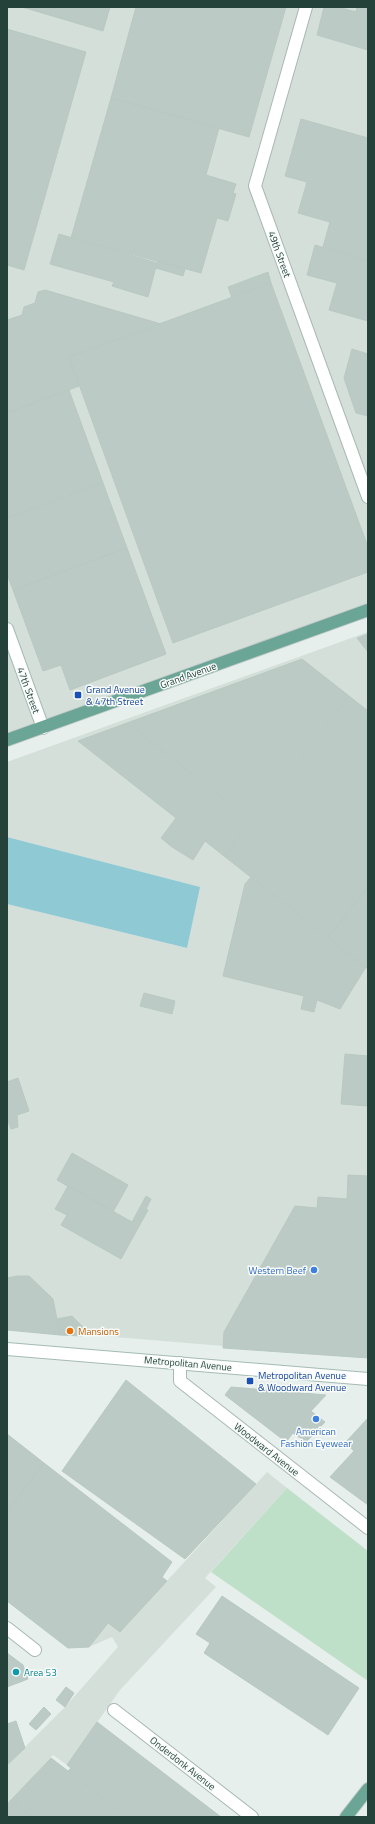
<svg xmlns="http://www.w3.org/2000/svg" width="375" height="1824" viewBox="0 0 375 1824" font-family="'Titillium Web',sans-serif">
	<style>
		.built { fill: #d4dfda }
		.green { fill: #bfe0c8 }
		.water { fill: #8ec9d4 }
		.building { fill: #bbcac4; stroke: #b8c9c2 }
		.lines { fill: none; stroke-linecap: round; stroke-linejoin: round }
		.minor-casing { stroke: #a8b8b2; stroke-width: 14 }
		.secondary-casing { stroke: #a4bbb3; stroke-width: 14 }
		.primary-casing { stroke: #c2cac8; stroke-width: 14 }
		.minor { stroke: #fff; stroke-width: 12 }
		.secondary { stroke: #fff; stroke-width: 12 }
		.primary { stroke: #6aa596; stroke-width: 12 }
		.transit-dot { fill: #1a4fb4; stroke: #f7fbf9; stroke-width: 1.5 }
		.shop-dot { fill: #3f7fe0; stroke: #f7fbf9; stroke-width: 1.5 }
		.food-dot { fill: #e8710a; stroke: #f7fbf9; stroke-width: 1.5 }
		.culture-dot { fill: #0f9aa8; stroke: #f7fbf9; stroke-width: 1.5 }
		.labels { text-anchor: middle; stroke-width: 3; stroke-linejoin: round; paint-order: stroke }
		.street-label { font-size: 10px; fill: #24423a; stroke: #f7fbf9 }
		.transit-label { font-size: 10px; fill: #164399; stroke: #f7fbf9; text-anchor: start }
		.shop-label { font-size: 10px; fill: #366cbe; stroke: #f7fbf9; text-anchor: end }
		.food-label { font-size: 10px; fill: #c56008; stroke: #f7fbf9; text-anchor: start }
		.culture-label { font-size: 10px; fill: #0d838f; stroke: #f7fbf9; text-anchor: start }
	</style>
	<rect width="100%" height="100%" fill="#e6efeb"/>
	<g class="built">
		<polygon points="7,7 368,7 368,609 7,740"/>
		<polygon points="368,632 368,1358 7,1328 7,904 187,948 199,887 7,837 7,762"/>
		<polygon points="267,1472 287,1488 205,1578 216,1587 120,1690 67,1765 53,1755 7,1805 7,1765 65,1707 118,1647 112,1637 89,1647 108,1623 120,1632"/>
	</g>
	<polygon class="green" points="287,1488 368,1551 368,1681 211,1572"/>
	<polygon class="water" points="7,837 200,887 187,948 7,904"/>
	<g class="building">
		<polygon points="22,7 110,7 103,31"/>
		<polygon points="136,7 286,7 249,137 111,98"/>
		<polygon points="324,7 338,7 356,12 357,7 368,7 368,50 317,35"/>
		<polygon points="7,29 86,52 24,270 7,265"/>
		<polygon points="111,98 219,128 206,175 236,184 233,193 236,194 228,221 217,218 201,273 71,238"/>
		<polygon points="301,119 368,138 368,261 323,247 330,222 298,213 307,182 285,176"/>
		<polygon points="59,234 157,263 148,297 112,286 114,282 50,264"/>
		<polygon points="315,245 368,261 368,321 329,310 337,283 307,275"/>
		<polygon points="158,261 185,269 183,276 156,268"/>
		<polygon points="268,272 271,283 232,298 228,287"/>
		<polygon points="271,283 368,547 368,572 173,643 69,357"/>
		<polygon points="45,290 161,324 69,357 79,386 7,413 7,320 22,315 24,307 35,303 38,292"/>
		<polygon points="352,349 368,354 368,416 356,413 344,378"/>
		<polygon points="69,390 103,483 7,518 7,413"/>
		<polygon points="103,483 127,548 13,590 7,574 7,518"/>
		<polygon points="127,548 166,654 70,690 61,665 43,671 13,590"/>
		<polygon points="368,634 368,652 357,638"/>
		<polygon points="302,659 349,696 251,820 127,723"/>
		<polygon points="349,696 368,711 368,887 328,938 224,856"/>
		<polygon points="127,723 251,820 224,856 205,841 193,860 172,847 161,838 176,818 78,741"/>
		<polygon points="251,877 366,967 340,1009 317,1000 314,1012 301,1009 304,996 223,976 245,884"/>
		<polygon points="368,887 368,969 328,938"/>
		<polygon points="144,993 175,1001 172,1014 140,1006"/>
		<polygon points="345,1054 368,1056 368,1106 341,1104"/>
		<polygon points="18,1078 29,1111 17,1115 18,1127 11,1129 7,1118 7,1082"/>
		<polygon points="72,1153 128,1185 113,1212 57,1180"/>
		<polygon points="348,1175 368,1176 368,1358 223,1348 224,1332 295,1206 317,1208 318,1197 347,1199"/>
		<polygon points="68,1186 132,1222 146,1196 151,1199 146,1209 148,1210 121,1259 61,1225 67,1215 55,1209"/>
		<polygon points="18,1276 29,1276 53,1299 60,1335 7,1330 7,1278"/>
		<polygon points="72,1316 83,1327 82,1336 60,1335 57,1319"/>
		<polygon points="126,1380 256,1484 185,1559 62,1471"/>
		<polygon points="231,1387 326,1395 311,1411 325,1422 306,1442 293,1433 286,1442 225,1395"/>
		<polygon points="368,1418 368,1505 330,1477 354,1451 345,1443"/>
		<polygon points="7,1434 44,1463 7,1512"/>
		<polygon points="44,1463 172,1562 162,1577 167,1581 120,1632 108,1623 89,1647 68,1648 7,1601 7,1512"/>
		<polygon points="222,1596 359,1688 328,1735 204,1653 210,1643 196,1634"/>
		<polygon points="7,1653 23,1665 28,1679 7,1687"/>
		<polygon points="66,1687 74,1693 65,1707 56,1700"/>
		<polygon points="44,1707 51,1714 36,1730 29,1724"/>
		<polygon points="16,1721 25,1748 7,1765 7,1724"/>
		<polygon points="97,1722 221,1817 127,1817 68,1771 71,1768 67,1765"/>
		<polygon points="51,1758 68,1771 127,1817 32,1817 11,1800"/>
		<polygon points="11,1800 32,1817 7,1817 7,1805"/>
	</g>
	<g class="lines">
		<defs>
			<g id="minor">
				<polyline points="306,7 255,186 368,497"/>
				<polyline points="180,1363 180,1381 368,1528"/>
				<polyline points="7,1628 35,1650"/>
				<polyline points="114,1710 252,1817"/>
			</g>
			<g id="secondary">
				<polyline points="7,629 43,728"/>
				<polyline points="7,1349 368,1379"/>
			</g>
			<g id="primary">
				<polyline points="7,740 368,610"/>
				<polyline points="346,1817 368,1789"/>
			</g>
		</defs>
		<use href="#minor" class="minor-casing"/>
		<use href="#secondary" class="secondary-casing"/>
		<use href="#primary" class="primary-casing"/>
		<use href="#minor" class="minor"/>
		<use href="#secondary" class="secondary"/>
		<use href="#primary" class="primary"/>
	</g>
	<g class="transit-dot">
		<rect x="74" y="691" width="8" height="8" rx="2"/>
		<rect x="246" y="1377" width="8" height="8" rx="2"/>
	</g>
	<g class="shop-dot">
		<circle cx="314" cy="1270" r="4"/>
		<circle cx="316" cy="1419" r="4"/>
	</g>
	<circle class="food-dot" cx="70" cy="1331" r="4"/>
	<circle class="culture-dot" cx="16" cy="1672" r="4"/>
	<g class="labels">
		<g class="street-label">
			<text transform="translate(280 254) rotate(70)" y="4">49th Street</text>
			<text transform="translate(188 675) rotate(-20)" y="4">Grand Avenue</text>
			<text transform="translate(29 690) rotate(70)" y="4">47th Street</text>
			<text transform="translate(188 1363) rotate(5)" y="4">Metropolitan Avenue</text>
			<text transform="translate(267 1449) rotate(38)" y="4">Woodward Avenue</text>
			<text transform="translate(183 1763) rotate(38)" y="4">Onderdonk Avenue</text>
		</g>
		<g class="transit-label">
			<text x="86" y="693">Grand Avenue<tspan x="86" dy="12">&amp; 47th Street</tspan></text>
			<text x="258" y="1379">Metropolitan Avenue<tspan x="258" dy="12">&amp; Woodward Avenue</tspan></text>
		</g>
		<g class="shop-label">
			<text x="306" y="1274">Western Beef</text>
			<text x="316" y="1435" text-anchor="middle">American<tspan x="316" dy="12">Fashion Eyewear</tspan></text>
		</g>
		<g class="food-label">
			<text x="78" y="1335">Mansions</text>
		</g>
		<g class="culture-label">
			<text x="24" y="1676">Area 53</text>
		</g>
	</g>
	<rect width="375" height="1824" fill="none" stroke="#24423a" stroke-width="16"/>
</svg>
